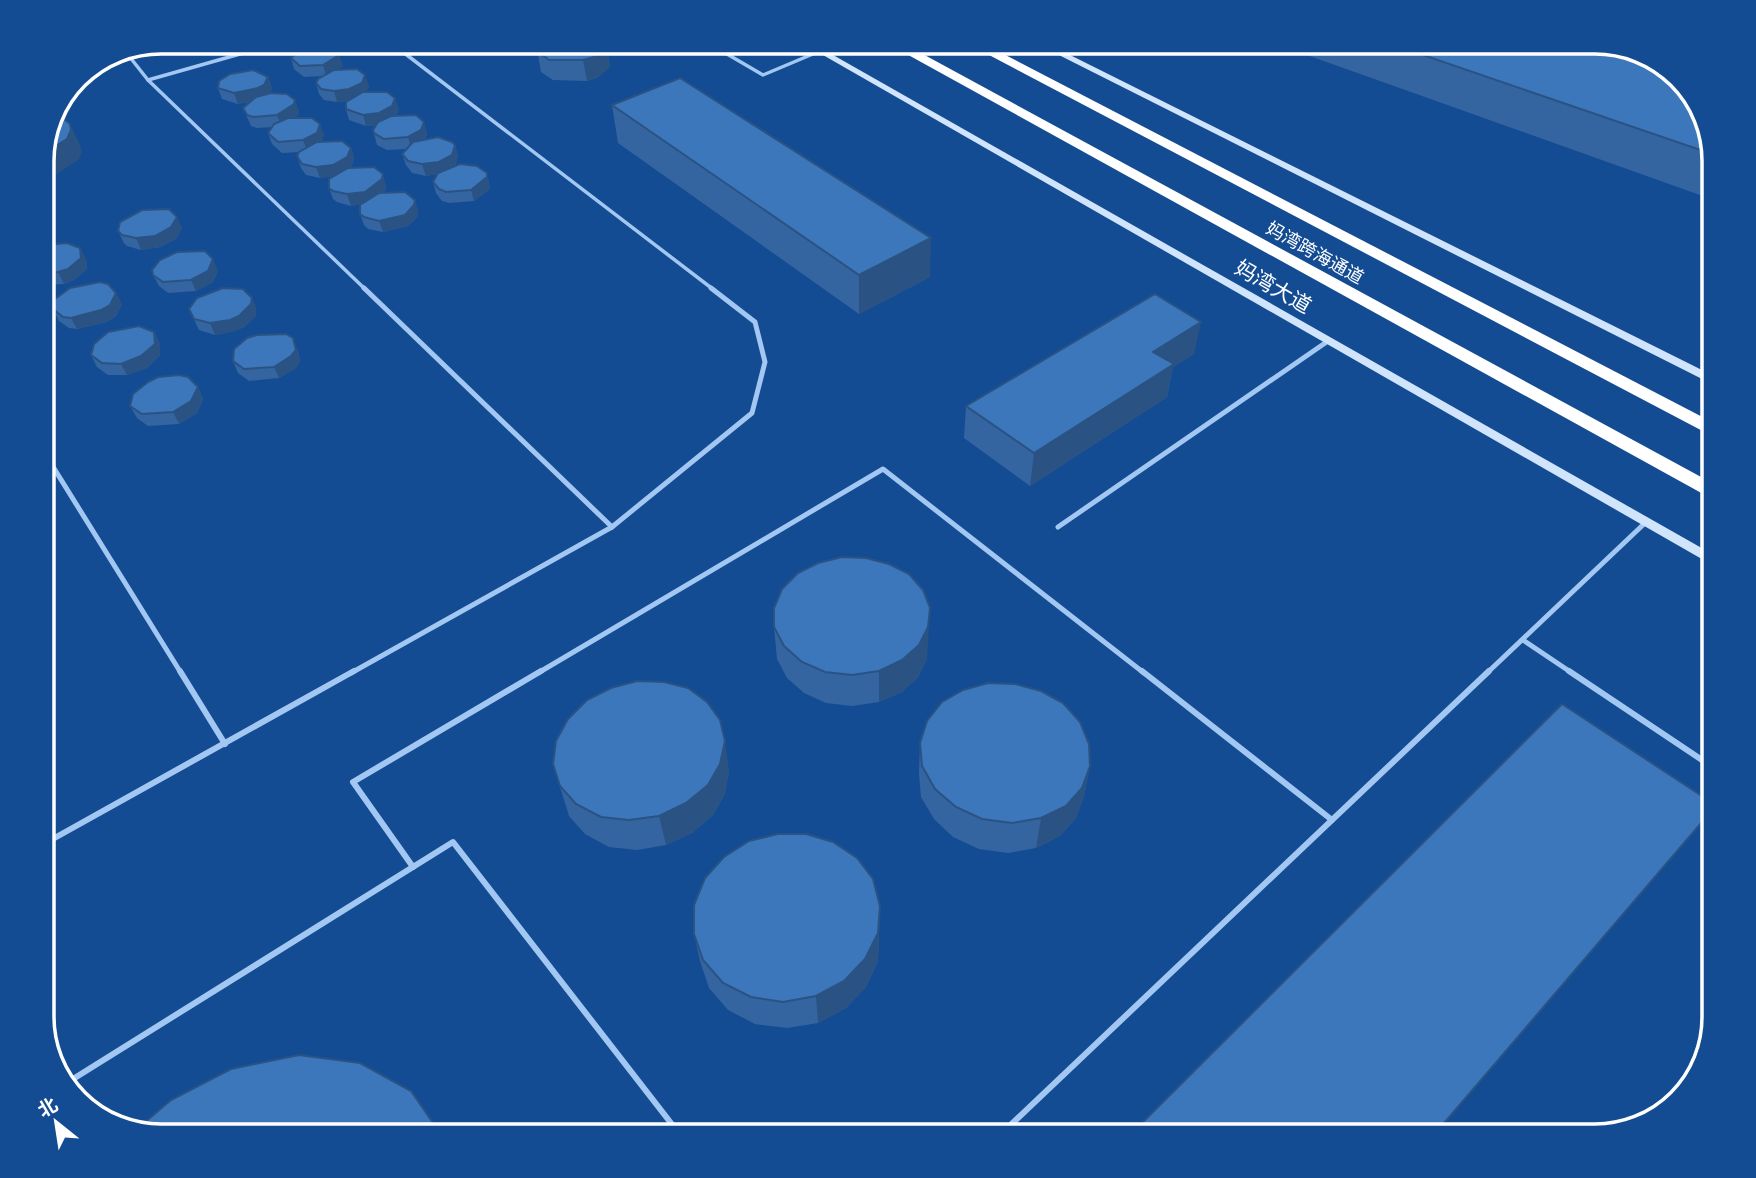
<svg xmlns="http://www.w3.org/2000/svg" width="1756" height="1178" viewBox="0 0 1756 1178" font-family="'Noto Sans','Noto Sans SC',sans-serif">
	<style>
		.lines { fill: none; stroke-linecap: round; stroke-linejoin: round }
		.lane-far2 { stroke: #a2c7f2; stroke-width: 3.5 }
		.lane-far1 { stroke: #a2c7f2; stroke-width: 5 }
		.lane { stroke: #a2c7f2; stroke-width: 6 }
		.secondary { fill: #d0e4fc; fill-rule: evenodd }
		.highway { fill: #fff; fill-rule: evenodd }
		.wall { fill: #3465a1 }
		.shaded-wall { fill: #2a5383 }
		.building { fill: #3c76bb; stroke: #2a5383; stroke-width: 2 }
		.labels { text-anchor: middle; stroke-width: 7; stroke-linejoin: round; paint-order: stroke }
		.far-street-label { font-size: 18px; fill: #fff; stroke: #144c93 }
		.street-label { font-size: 21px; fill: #fff; stroke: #144c93 }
		.rim { fill: none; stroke: #fff; stroke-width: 3.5 }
	</style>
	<rect width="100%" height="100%" fill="#144c93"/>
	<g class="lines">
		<g class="lane-far2">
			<polyline points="715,47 763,75 820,51"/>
			<polyline points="399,49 714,290"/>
			<polyline points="125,51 148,80 366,290"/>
			<polyline points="148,80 254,50"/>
		</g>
		<g class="lane-far1">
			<polyline points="364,288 612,527"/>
			<polyline points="42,449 181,673"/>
			<polyline points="1058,527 1328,341"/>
			<polyline points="1523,640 1572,673"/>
			<polyline points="351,673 612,527 752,413 765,362 755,322 711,288"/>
			<polyline points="538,673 883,469 1144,673"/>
			<polyline points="1487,673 1646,522"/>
		</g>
		<g class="lane">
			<polyline points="180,671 225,744"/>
			<polyline points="1142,671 1332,820"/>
			<polyline points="1569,671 1714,768"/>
			<polyline points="42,845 354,671"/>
			<polyline points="413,867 353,782 541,671"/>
			<polyline points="65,1084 453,842 681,1136"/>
			<polyline points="999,1136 1489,671"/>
		</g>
		<g class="secondary">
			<polygon points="1039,45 1050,45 1714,376 1714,385"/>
			<polygon points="809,47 819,47 1714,555 1714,566"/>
		</g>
		<g class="highway">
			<polygon points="892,46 908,46 1714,484 1714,500"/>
			<polygon points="972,46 988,46 1714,423 1714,437"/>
		</g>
	</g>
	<g class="wall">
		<polygon points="1595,42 1698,102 1714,161 1714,200 1276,44"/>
		<polygon points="537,48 607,48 610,67 597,78 587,81 553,80 541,72"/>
		<polygon points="291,58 343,66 336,70 369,86 366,92 399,109 396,116 427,133 425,140 455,145 458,157 455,166 487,173 490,189 474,201 449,203 442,201 436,193 433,182 437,174 426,176 412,173 406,165 402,154 407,149 387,150 377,145 373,130 376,125 366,126 349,120 346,109 347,101 337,102 324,100 319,94 316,83 323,76 304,77 294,69"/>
		<polygon points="268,77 272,88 269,94 299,111 298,115 294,118 324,135 321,142 351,148 354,159 351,168 386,186 386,190 382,193 418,211 418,216 408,226 383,232 368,229 364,225 360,214 361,204 351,206 337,202 333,199 329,188 334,176 320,178 306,175 301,168 297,156 300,152 282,153 272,144 268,133 272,127 257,128 251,126 243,108 250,102 238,104 222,99 218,88"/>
		<polygon points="612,105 930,277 859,314 618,143"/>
		<polygon points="182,228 176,239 160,247 141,250 127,246 124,243 118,231"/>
		<polygon points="42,247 86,259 87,269 74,280 64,284 42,285"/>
		<polygon points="218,271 213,282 196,291 168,293 159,286 153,275"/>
		<polygon points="252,298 256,309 256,316 244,327 235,331 215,335 199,330 189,309"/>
		<polygon points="122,304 116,316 107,322 77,329 69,328 59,321 53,309"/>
		<polygon points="154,332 160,344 160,355 147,368 127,375 108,375 97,367 91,355"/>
		<polygon points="298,350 300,361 296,368 279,378 249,381 238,373 233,361"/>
		<polygon points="1194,354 1173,367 1167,397 1030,486 964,438 966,406"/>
		<polygon points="198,387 203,399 197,413 179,424 148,426 137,418 130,406"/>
		<polygon points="774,627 927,659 918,677 902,692 879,702 852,706 826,703 804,693 787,678 777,659"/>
		<polygon points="920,743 1090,766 1084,796 1076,818 1060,836 1036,848 1008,853 979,849 953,837 934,819 921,797 919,774"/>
		<polygon points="553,764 729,771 725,794 713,815 692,833 666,845 637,850 609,847 585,834 569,816"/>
		<polygon points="880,906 878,961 866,987 846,1008 818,1023 787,1028 755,1024 728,1010 709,988 700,961 694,934"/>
	</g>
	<g class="shaded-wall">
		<polygon points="605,48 607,48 610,67 597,78 587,81 583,60"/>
		<polygon points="339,55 343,66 326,76 323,65"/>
		<polygon points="365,75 369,86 366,94 353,100 337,102 334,91"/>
		<polygon points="268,77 272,88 268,96 262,99 238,104 234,93"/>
		<polygon points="395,98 399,109 395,117 383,124 366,126 363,115"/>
		<polygon points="295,100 299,111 298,115 281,126 277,115"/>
		<polygon points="424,122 427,133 424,141 411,148 408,137"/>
		<polygon points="70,124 80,145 82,152 78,160 55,175 42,179 42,154"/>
		<polygon points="320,124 324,135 320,144 307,151 303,140"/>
		<polygon points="455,145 458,157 455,166 442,173 426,176 422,164"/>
		<polygon points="351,148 354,159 351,168 337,176 320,178 316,167"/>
		<polygon points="487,173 490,189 474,201 471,190"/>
		<polygon points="383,174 386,186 386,190 369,203 351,206 347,194"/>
		<polygon points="415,200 418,211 418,216 408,226 383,232 379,221"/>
		<polygon points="177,217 182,228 176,239 160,247 141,250 136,238"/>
		<polygon points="931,238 930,277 859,314 859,275"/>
		<polygon points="80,248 86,259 87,269 74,280 64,284 58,272"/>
		<polygon points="213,259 218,271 213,282 196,291 191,280"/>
		<polygon points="116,293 122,304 116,316 107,322 77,329 71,318"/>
		<polygon points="252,298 256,309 256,316 244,327 235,331 215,335 210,323"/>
		<polygon points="1201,322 1194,354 1173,367 1167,397 1030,486 1034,453 1153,352"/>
		<polygon points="154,332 160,344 160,355 147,368 127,375 121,364"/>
		<polygon points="293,338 298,350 300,361 296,368 279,378 274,367"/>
		<polygon points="198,387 203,399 197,413 179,424 173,412"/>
		<polygon points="930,608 927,659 918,677 902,692 879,702 879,671"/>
		<polygon points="725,741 729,771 725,794 713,815 692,833 666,845 659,816"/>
		<polygon points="1090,766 1084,796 1076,818 1060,836 1036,848 1041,818"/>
		<polygon points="880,906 878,961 866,987 846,1008 818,1023 816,996"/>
	</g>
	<g class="building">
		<polygon points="1595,42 1661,62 1698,102 1712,154 1388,43"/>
		<polygon points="537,48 605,48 594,57 583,60 549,60 537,51"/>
		<polygon points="300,50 338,50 339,55 323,65 300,66 291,58"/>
		<polygon points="357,69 365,75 362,83 349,89 334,91 321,89 316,83 318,79 334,70"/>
		<polygon points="253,70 268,77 264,85 258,88 234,93 218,88 219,81 230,74"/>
		<polygon points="680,78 931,238 859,275 612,105"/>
		<polygon points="363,92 387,92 395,98 392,106 379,113 363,115 346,109 346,102"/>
		<polygon points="271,93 287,94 295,100 294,104 277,115 253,117 247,115 243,108 256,97"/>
		<polygon points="416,115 424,122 421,130 408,137 384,139 374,133 373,130 378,122 391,116"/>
		<polygon points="59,118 63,118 70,124 71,130 67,139 42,154"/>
		<polygon points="288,118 312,118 320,124 317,133 303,140 278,142 268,133 274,124"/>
		<polygon points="438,137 452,142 455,145 452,155 439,162 422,164 408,161 402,154 413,142"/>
		<polygon points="342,141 351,148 347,157 333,165 316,167 302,164 297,156 299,152 317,142"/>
		<polygon points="460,164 477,166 487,173 487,177 471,190 446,192 439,189 433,182 438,173"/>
		<polygon points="374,167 383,174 382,179 365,192 347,194 333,191 329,188 329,179 348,168"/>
		<polygon points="405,192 415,200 414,205 405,215 379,221 364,217 360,214 360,205 379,193"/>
		<polygon points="169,209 177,217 171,227 155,236 136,238 122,235 118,231 120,222 142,210"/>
		<polygon points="67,243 80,248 81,258 68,269 58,272 42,274 42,247 47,245"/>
		<polygon points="205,251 213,259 208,271 191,280 163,282 153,275 152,270 160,260 177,252"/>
		<polygon points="100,282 108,284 116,293 110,305 101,310 71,318 63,317 53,309 55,299 70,288"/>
		<polygon points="223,288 243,289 252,298 251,304 239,316 230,320 210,323 194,319 189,309 197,298"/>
		<polygon points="1155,294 1201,322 1153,352 1174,364 1034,453 966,406"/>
		<polygon points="139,326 154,332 155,344 141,356 121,364 102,363 91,355 94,344 108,332"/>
		<polygon points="286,334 293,338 296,350 291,356 274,367 244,369 233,361 234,349 247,338 257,335"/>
		<polygon points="179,375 188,377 198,387 191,401 173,412 142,414 130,406 133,394 148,382 158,377"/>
		<polygon points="842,557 866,558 889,564 909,574 923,590 930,608 928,627 919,645 902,660 879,671 852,675 825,672 802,662 784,646 774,627 774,608 782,589 798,573 818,563"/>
		<polygon points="637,681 664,682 688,688 707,702 720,720 725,741 720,764 708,785 686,803 659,816 629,820 601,817 576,804 560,786 553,764 556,741 568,719 587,700 611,688"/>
		<polygon points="988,683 1015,684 1041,691 1063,703 1080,722 1089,744 1090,766 1082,788 1066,806 1041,818 1012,823 982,819 956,807 935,789 922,766 920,743 927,721 942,702 963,690"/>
		<polygon points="1562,704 1714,804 1714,808 1433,1136 1129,1136"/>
		<polygon points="778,834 806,834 833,842 857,858 873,879 880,906 878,933 865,959 844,981 816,996 783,1002 751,997 723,983 703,960 694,934 694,905 705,878 724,857 749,841"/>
		<polygon points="299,1055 360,1063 411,1091 442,1136 161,1136 137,1129 171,1100 231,1069"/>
	</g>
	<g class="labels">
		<g class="far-street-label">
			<text transform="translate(1315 253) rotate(29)" y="6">妈湾跨海通道</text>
		</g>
		<g class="street-label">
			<text transform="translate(1273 287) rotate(30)" y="7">妈湾大道</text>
		</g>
	</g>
	<path d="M0 0H1756V1178H0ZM161 54H1595A107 107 0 0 1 1702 161V1017A107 107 0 0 1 1595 1124H161A107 107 0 0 1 54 1017V161A107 107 0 0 1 161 54Z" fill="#144c93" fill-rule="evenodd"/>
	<path class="rim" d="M161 54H1595A107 107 0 0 1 1702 161V1017A107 107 0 0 1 1595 1124H161A107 107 0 0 1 54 1017V161A107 107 0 0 1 161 54Z"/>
	<g transform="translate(56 1122) rotate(330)" stroke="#144c93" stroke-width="5" paint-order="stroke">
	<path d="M0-5L12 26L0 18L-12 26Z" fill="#ffffff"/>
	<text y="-10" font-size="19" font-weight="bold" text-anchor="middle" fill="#ffffff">北</text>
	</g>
</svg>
